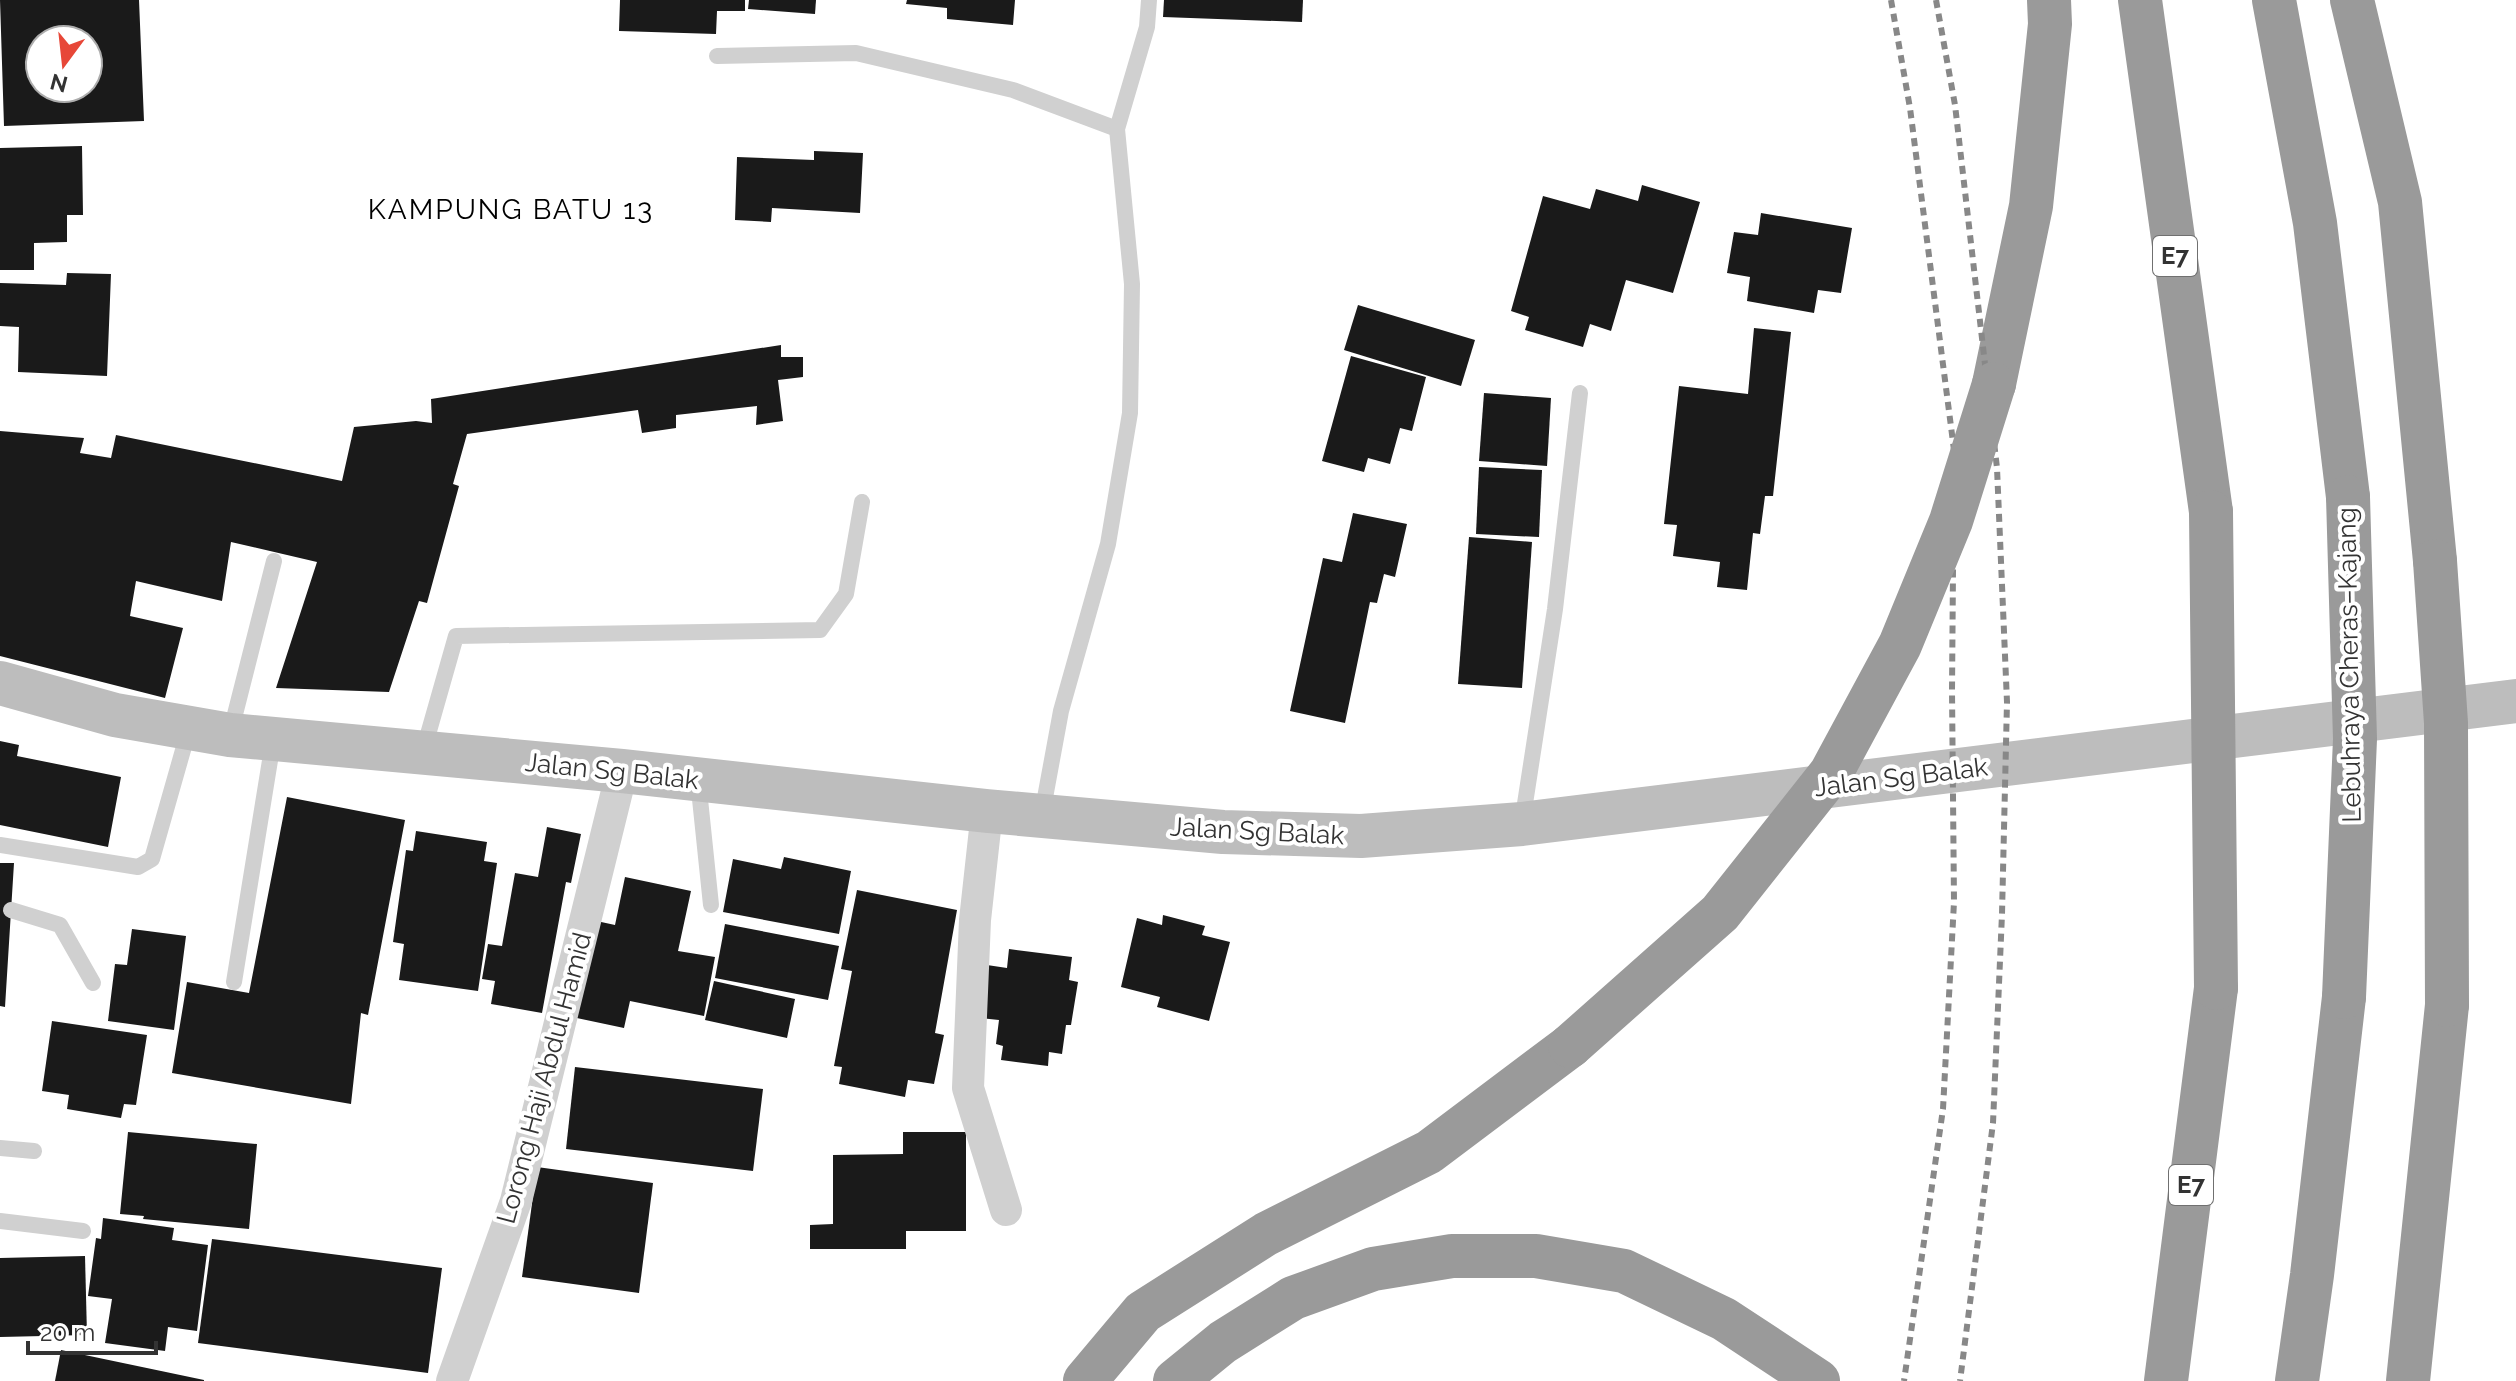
<svg xmlns="http://www.w3.org/2000/svg" width="2516" height="1381" viewBox="0 0 2516 1381" font-family="Raleway,sans-serif">
	<style>
		.building { fill: #1a1a1a; fill-rule: evenodd }
		.lines { fill: none; stroke-linecap: round; stroke-linejoin: round }
		.lane { stroke: #d0d0d0; stroke-width: 16 }
		.street { stroke: #d0d0d0; stroke-width: 32 }
		.secondary { stroke: #bdbdbd; stroke-width: 44 }
		.highway { stroke: #9a9a9a; stroke-width: 44 }
		.rail { stroke: #888; stroke-width: 6; stroke-dasharray: 8 6; stroke-linecap: butt }
		.highway-bridge { stroke: #9a9a9a; stroke-width: 44 }
		.labels { text-anchor: middle; stroke-width: 8; stroke-linejoin: round; paint-order: stroke }
		.shield { fill: #fff; stroke: #707070; stroke-width: 2 }
		.shield-label { font-size: 24px; font-weight: bold; fill: #333 }
		.street-label { font-size: 26px; fill: #333; stroke: #fff }
		.neighbourhood-label { font-size: 28px; letter-spacing: 2px; fill: #000; stroke: #fff }
	</style>
	<rect width="100%" height="100%" fill="#fff"/>
	<g class="building">
		<path d="M0 0H139L144 121 4 126ZM40 40H88V88H40Z"/>
		<polygon points="620,0 745,0 745,11 717,11 716,34 619,31"/>
		<polygon points="749,0 816,0 815,14 748,9"/>
		<polygon points="907,0 1015,0 1013,25 947,19 947,8 906,4"/>
		<polygon points="1164,0 1303,0 1302,22 1163,17"/>
		<polygon points="82,146 83,215 67,215 67,242 34,243 34,270 0,270 0,148"/>
		<polygon points="814,151 863,153 860,213 772,208 771,222 735,220 737,157 814,160"/>
		<polygon points="1642,185 1700,202 1673,293 1626,280 1611,331 1590,324 1583,347 1525,330 1529,317 1511,311 1543,196 1590,209 1596,189 1638,201"/>
		<polygon points="1761,213 1852,228 1841,293 1818,290 1814,313 1747,301 1750,277 1727,273 1734,232 1758,235"/>
		<polygon points="67,273 111,274 107,376 18,372 19,327 0,326 0,283 66,285"/>
		<polygon points="1358,305 1475,340 1461,386 1344,350"/>
		<polygon points="1754,328 1791,332 1773,496 1765,496 1760,534 1753,533 1747,590 1717,587 1720,562 1673,556 1677,525 1664,524 1679,386 1748,394"/>
		<polygon points="781,345 781,357 803,357 803,377 778,380 783,421 756,425 757,406 676,415 676,428 642,433 638,410 467,434 453,484 459,486 427,603 419,601 389,692 276,688 317,562 231,542 222,601 136,581 130,616 183,628 165,698 0,656 0,431 84,438 80,453 111,458 116,435 342,481 354,427 416,421 432,423 431,399"/>
		<polygon points="1351,356 1426,377 1412,431 1400,428 1390,464 1368,458 1364,472 1322,461"/>
		<polygon points="1484,393 1551,398 1547,466 1479,461"/>
		<polygon points="1479,467 1542,470 1539,537 1476,534"/>
		<polygon points="1353,513 1407,524 1395,577 1384,574 1377,603 1370,602 1345,723 1290,711 1323,558 1342,562"/>
		<polygon points="1469,537 1532,542 1522,688 1458,684"/>
		<polygon points="0,741 19,745 17,756 121,777 108,847 0,825"/>
		<polygon points="287,797 405,820 368,1015 361,1013 351,1104 172,1073 187,982 249,993"/>
		<polygon points="547,827 581,834 571,883 566,882 542,1013 491,1004 495,981 482,979 488,944 502,946 515,873 538,877"/>
		<polygon points="416,831 487,842 484,861 497,863 478,991 399,980 404,944 393,942 406,850 413,851"/>
		<polygon points="784,857 851,871 839,934 723,912 733,859 781,869"/>
		<polygon points="0,863 14,863 5,1007 0,1006"/>
		<polygon points="625,877 691,891 678,951 715,957 704,1016 630,1001 624,1028 572,1017 592,920 615,925"/>
		<polygon points="857,890 957,910 935,1033 944,1035 934,1084 908,1080 905,1097 839,1084 842,1067 834,1066 852,971 841,969"/>
		<polygon points="1163,915 1205,926 1202,935 1230,942 1209,1021 1157,1007 1160,997 1121,987 1137,918 1162,925"/>
		<polygon points="725,924 839,946 828,1000 715,978"/>
		<polygon points="132,929 186,936 174,1030 108,1021 115,964 127,965"/>
		<polygon points="1009,949 1072,957 1069,980 1078,982 1071,1025 1066,1025 1062,1054 1049,1052 1048,1066 1001,1060 1003,1046 996,1044 999,1020 980,1018 987,965 1007,968"/>
		<polygon points="714,981 795,999 787,1038 705,1020"/>
		<polygon points="52,1021 147,1035 136,1105 124,1104 121,1118 67,1109 69,1095 42,1091"/>
		<polygon points="575,1067 763,1089 753,1171 566,1149"/>
		<polygon points="128,1132 257,1144 249,1229 143,1219 144,1216 120,1214"/>
		<polygon points="903,1132 966,1132 966,1231 906,1231 906,1249 810,1249 810,1225 833,1224 833,1155 903,1154"/>
		<polygon points="537,1167 653,1183 639,1293 522,1277"/>
		<polygon points="103,1218 174,1228 172,1240 208,1245 197,1331 168,1327 165,1351 105,1343 112,1299 88,1296 96,1238 101,1239"/>
		<polygon points="212,1239 442,1268 428,1373 198,1343"/>
		<polygon points="85,1256 87,1335 0,1337 0,1258"/>
		<polygon points="61,1350 204,1380 204,1381 55,1381"/>
	</g>
	<g class="lines">
		<g class="lane">
			<polyline points="717,56 856,53 1013,90 1117,129"/>
			<polyline points="230,734 274,561"/>
			<polyline points="423,752 456,636 820,630 846,594 862,502"/>
			<polyline points="698,780 711,905"/>
			<polyline points="1042,814 1061,711 1108,544 1130,413 1132,284 1117,129 1147,27 1149,0"/>
			<polyline points="1522,823 1555,609 1580,393"/>
			<polyline points="0,845 138,867 152,859 189,729"/>
			<polyline points="11,910 60,925 93,983"/>
			<polyline points="234,982 273,742"/>
			<polyline points="0,1148 34,1151"/>
			<polyline points="0,1221 83,1231"/>
		</g>
		<g class="street">
			<polyline points="987,811 975,920 968,1088 1006,1210"/>
			<polyline points="452,1381 516,1201 622,771"/>
		</g>
		<polyline class="secondary" points="0,683 115,715 230,735 622,771 987,811 1223,832 1361,836 1522,824 2516,701"/>
		<g class="highway">
			<polyline points="2140,0 2211,512"/>
			<polyline points="2274,0 2315,223 2348,497"/>
			<polyline points="2352,0 2400,202 2435,561"/>
			<polyline points="1994,384 2031,206 2050,24 2049,0"/>
			<polyline points="1085,1381 1143,1312 1266,1234 1429,1152 1570,1046"/>
			<polyline points="1175,1381 1223,1342 1293,1298 1373,1269 1452,1256 1536,1256 1624,1271 1724,1319 1818,1381"/>
			<polyline points="2166,1381 2216,988"/>
			<polyline points="2297,1381 2312,1275 2344,997"/>
			<polyline points="2408,1381 2447,1005"/>
		</g>
		<g class="rail">
			<polyline points="1891,0 1910,108 1954,450 1952,691 1954,902 1943,1109 1904,1381"/>
			<polyline points="1936,0 1955,105 1997,468 2007,702 2002,914 1993,1123 1960,1381"/>
		</g>
		<g class="highway-bridge">
			<polyline points="2211,512 2216,988"/>
			<polyline points="2435,561 2446,723 2447,1005"/>
			<polyline points="2344,997 2355,739 2348,497"/>
			<polyline points="1570,1046 1720,913 1831,773 1900,645 1951,521 1994,384"/>
		</g>
	</g>
	<g class="labels">
		<g class="shield">
			<rect x="2153" y="236" width="44" height="40" rx="6"/>
			<rect x="2169" y="1165" width="44" height="40" rx="6"/>
		</g>
		<g class="shield-label">
			<text x="2175" y="264">E7</text>
			<text x="2191" y="1193">E7</text>
		</g>
		<g class="street-label">
			<text transform="translate(2349 665) rotate(-91)" y="9">Lebuhraya Cheras–Kajang</text>
			<text transform="translate(612 771) rotate(6)" y="9">Jalan Sg Balak</text>
			<text transform="translate(1901 777) rotate(-7)" y="9">Jalan Sg Balak</text>
			<text transform="translate(1257 831) rotate(3)" y="9">Jalan Sg Balak</text>
			<text transform="translate(544 1078) rotate(-75)" y="9">Lorong Haji Abdul Hamid</text>
		</g>
		<g class="neighbourhood-label">
			<text x="511" y="219">KAMPUNG BATU 13</text>
		</g>
	</g>
	<g transform="translate(64 64) rotate(195)"><circle r="38" fill="#ffffff" stroke="#adadad" stroke-width="2"/>
	<path d="M0-6L14 30L0 20L-14 30Z" fill="#e74738"/>
	<text y="-12" font-size="22" font-weight="bold" text-anchor="middle" fill="#333333">N</text>
	</g>
	<path d="M28 1341v12h128v-12" fill="none" stroke="#333333" stroke-width="4"/>
	<text x="40" y="1341" font-size="24" fill="#333333" stroke="#ffffff" stroke-width="6" paint-order="stroke">20 m</text>
</svg>
